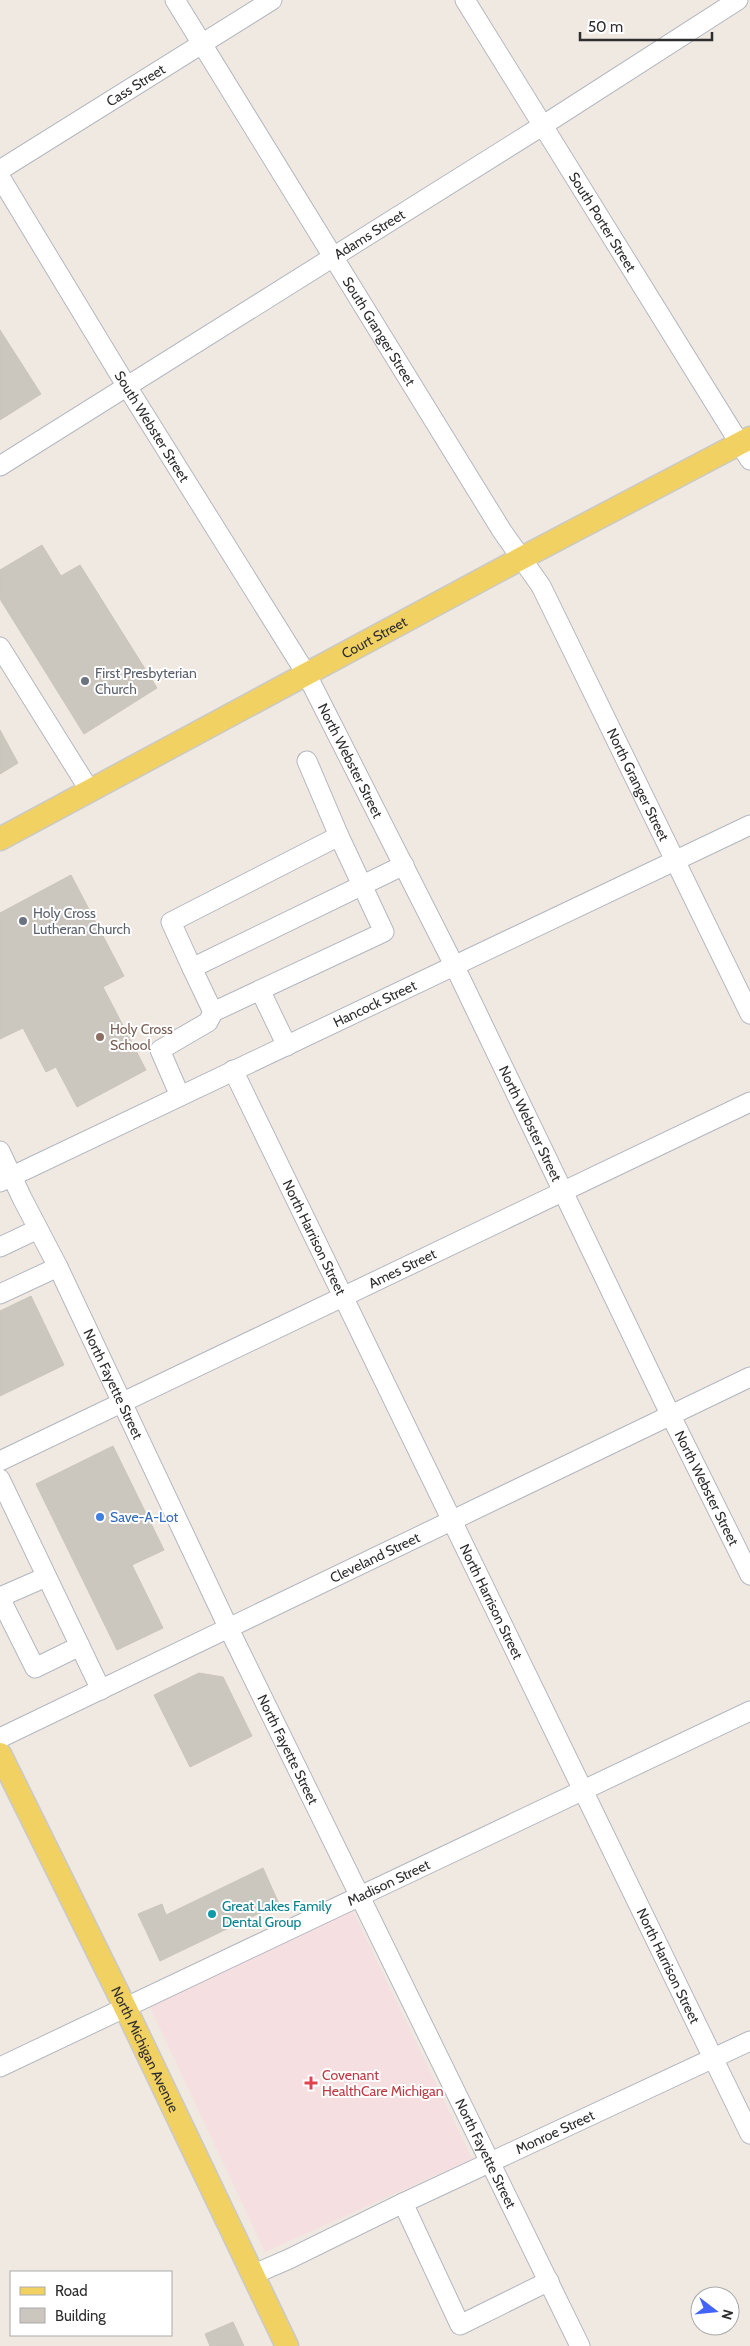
<svg xmlns="http://www.w3.org/2000/svg" width="750" height="2346" viewBox="0 0 750 2346" font-family="Cabin,sans-serif">
	<style>
		.medical { fill: #f5dfe0 }
		.building { fill: #cbc7bf; stroke: #cbc5ba }
		.lines { fill: none; stroke-linecap: round; stroke-linejoin: round }
		.minor-casing { stroke: #b4b7c1; stroke-width: 21 }
		.major-casing { stroke: #c9c9c9; stroke-width: 25 }
		.minor { stroke: #fff; stroke-width: 19 }
		.major { stroke: #f2d163; stroke-width: 22 }
		.worship-dot { fill: #6b7280; stroke: #fff; stroke-width: 2 }
		.education-dot { fill: #8d6e63; stroke: #fff; stroke-width: 2 }
		.shop-dot { fill: #3f7fe0; stroke: #fff; stroke-width: 2 }
		.culture-dot { fill: #0f9aa8; stroke: #fff; stroke-width: 2 }
		.health-dot { fill: #e0444e; stroke: #fff; stroke-width: 2 }
		.labels { text-anchor: middle; stroke-width: 4; stroke-linejoin: round; paint-order: stroke }
		.street-label { font-size: 14px; fill: #2e2e2e; stroke: #fff }
		.worship-label { font-size: 14px; fill: #5b616d; stroke: #fff; text-anchor: start }
		.education-label { font-size: 14px; fill: #785e54; stroke: #fff; text-anchor: start }
		.shop-label { font-size: 14px; fill: #366cbe; stroke: #fff; text-anchor: start }
		.culture-label { font-size: 14px; fill: #0d838f; stroke: #fff; text-anchor: start }
		.health-label { font-size: 14px; fill: #be3a42; stroke: #fff; text-anchor: start }
	</style>
	<rect width="100%" height="100%" fill="#efe9e1"/>
	<polygon class="medical" points="352,1909 472,2159 265,2252 150,2007"/>
	<g class="building">
		<polygon points="0,330 41,394 0,420"/>
		<polygon points="42,545 61,576 80,565 157,688 84,734 0,599 0,570"/>
		<polygon points="0,730 18,763 0,774"/>
		<polygon points="71,875 124,976 103,987 146,1070 77,1107 56,1067 46,1072 23,1028 0,1039 0,913"/>
		<polygon points="31,1296 64,1365 0,1396 0,1311"/>
		<polygon points="113,1446 164,1550 132,1565 163,1628 117,1650 36,1484"/>
		<polygon points="199,1673 223,1677 252,1736 190,1767 154,1695"/>
		<polygon points="263,1868 279,1904 160,1961 138,1914 162,1904 166,1915"/>
		<polygon points="233,2322 244,2346 210,2346 205,2334"/>
	</g>
	<g class="lines">
		<defs>
			<g id="minor">
				<path id="s1" d="M175 0 502 531 541 586 750 1014"/>
				<path id="s2" d="M465 0 750 460"/>
				<path id="s3" d="M0 170 272 0"/>
				<path id="s4" d="M0 177 126 385 307 675 455 967 670 1414 750 1575"/>
				<path id="s5" d="M0 466 542 126 738 0"/>
				<polyline points="0,647 90,791"/>
				<polyline points="307,761 339,836 171,922 192,968 404,865"/>
				<polyline points="192,968 213,1012 384,932 339,836"/>
				<polyline points="260,990 287,1046"/>
				<path id="s6" d="M233 1070 750 2134"/>
				<polyline points="180,1096 160,1050 208,1022 213,1012"/>
				<path id="s7" d="M0 1151 22 1198 58 1267 229 1629 580 2346"/>
				<path id="s8" d="M0 1182 750 825"/>
				<polyline points="0,1247 38,1229"/>
				<polyline points="0,1294 58,1267"/>
				<path id="s9" d="M0 1461 750 1102"/>
				<polyline points="0,1479 101,1690"/>
				<polyline points="0,1597 46,1577"/>
				<polyline points="0,1598 35,1668 80,1646"/>
				<path id="s10" d="M0 1738 750 1377"/>
				<path id="s11" d="M0 2067 750 1711"/>
				<polyline points="403,2203 460,2325 549,2281"/>
				<path id="s12" d="M252 2275 289 2259 403 2203 750 2041"/>
			</g>
			<g id="major">
				<path id="s13" d="M0 839 520 559 750 438"/>
				<path id="s14" d="M0 1754 125 2007 287 2346"/>
			</g>
		</defs>
		<use href="#minor" class="minor-casing"/>
		<use href="#major" class="major-casing"/>
		<use href="#minor" class="minor"/>
		<use href="#major" class="major"/>
	</g>
	<g class="worship-dot">
		<circle cx="85" cy="681" r="5"/>
		<circle cx="23" cy="921" r="5"/>
	</g>
	<circle class="education-dot" cx="100" cy="1037" r="5"/>
	<circle class="shop-dot" cx="100" cy="1517" r="5"/>
	<circle class="culture-dot" cx="212" cy="1914" r="5"/>
	<path class="health-dot" d="M308.5 2075.5h5v5h5v5h-5v5h-5v-5h-5v-5h5z"/>
	<g class="labels">
		<g class="street-label">
			<text dy="5" stroke="none"><textPath href="#s3" startOffset="160">Cass Street</textPath></text>
			<text dy="5" stroke="none"><textPath href="#s2" startOffset="261">South Porter Street</textPath></text>
			<text dy="5" stroke="none"><textPath href="#s5" startOffset="436">Adams Street</textPath></text>
			<text dy="5" stroke="none"><textPath href="#s1" startOffset="389">South Granger Street</textPath></text>
			<text dy="5" stroke="none"><textPath href="#s4" startOffset="292">South Webster Street</textPath></text>
			<text dy="5" stroke="none"><textPath href="#s13" startOffset="425">Court Street</textPath></text>
			<text dy="5" stroke="none"><textPath href="#s4" startOffset="681">North Webster Street</textPath></text>
			<text dy="5" stroke="none"><textPath href="#s1" startOffset="912">North Granger Street</textPath></text>
			<text dy="5" stroke="none"><textPath href="#s8" startOffset="415">Hancock Street</textPath></text>
			<text dy="5" stroke="none"><textPath href="#s4" startOffset="1086">North Webster Street</textPath></text>
			<text dy="5" stroke="none"><textPath href="#s6" startOffset="186">North Harrison Street</textPath></text>
			<text dy="5" stroke="none"><textPath href="#s9" startOffset="446">Ames Street</textPath></text>
			<text dy="5" stroke="none"><textPath href="#s7" startOffset="259">North Fayette Street</textPath></text>
			<text dy="5" stroke="none"><textPath href="#s4" startOffset="1491">North Webster Street</textPath></text>
			<text dy="5" stroke="none"><textPath href="#s10" startOffset="416">Cleveland Street</textPath></text>
			<text dy="5" stroke="none"><textPath href="#s6" startOffset="591">North Harrison Street</textPath></text>
			<text dy="5" stroke="none"><textPath href="#s7" startOffset="664">North Fayette Street</textPath></text>
			<text dy="5" stroke="none"><textPath href="#s11" startOffset="430">Madison Street</textPath></text>
			<text dy="5" stroke="none"><textPath href="#s6" startOffset="996">North Harrison Street</textPath></text>
			<text dy="5" stroke="none"><textPath href="#s14" startOffset="329">North Michigan Avenue</textPath></text>
			<text dy="5" stroke="none"><textPath href="#s12" startOffset="335">Monroe Street</textPath></text>
			<text dy="5" stroke="none"><textPath href="#s7" startOffset="1114">North Fayette Street</textPath></text>
		</g>
		<g class="worship-label">
			<text x="95" y="678">First Presbyterian<tspan x="95" dy="16">Church</tspan></text>
			<text x="33" y="918">Holy Cross<tspan x="33" dy="16">Lutheran Church</tspan></text>
		</g>
		<g class="education-label">
			<text x="110" y="1034">Holy Cross<tspan x="110" dy="16">School</tspan></text>
		</g>
		<g class="shop-label">
			<text x="110" y="1522">Save-A-Lot</text>
		</g>
		<g class="culture-label">
			<text x="222" y="1911">Great Lakes Family<tspan x="222" dy="16">Dental Group</tspan></text>
		</g>
		<g class="health-label">
			<text x="322" y="2080">Covenant<tspan x="322" dy="16">HealthCare Michigan</tspan></text>
		</g>
	</g>
	<rect x="10" y="2271" width="162" height="65" fill="#ffffff" stroke="#ababab"/>
	<rect x="20" y="2287" width="25" height="8" fill="#f2d163" stroke="#ababab"/>
	<text x="55" y="2296" font-size="15" fill="#2e2e2e">Road</text>
	<rect x="20" y="2308" width="25" height="15" fill="#cbc7bf" stroke="#ababab"/>
	<text x="55" y="2321" font-size="15" fill="#2e2e2e">Building</text>
	<g transform="translate(715 2311) rotate(106)"><circle r="24" fill="#ffffff" stroke="#ababab"/>
	<path d="M0-4L9 19L0 12L-9 19Z" fill="#4264fb"/>
	<text y="-8" font-size="14" font-weight="bold" text-anchor="middle" fill="#2e2e2e">N</text>
	</g>
	<path d="M580 32v8h132v-8" fill="none" stroke="#2e2e2e" stroke-width="2.5"/>
	<text x="588" y="32" font-size="15" fill="#2e2e2e" stroke="#ffffff" stroke-width="4" paint-order="stroke">50 m</text>
</svg>
